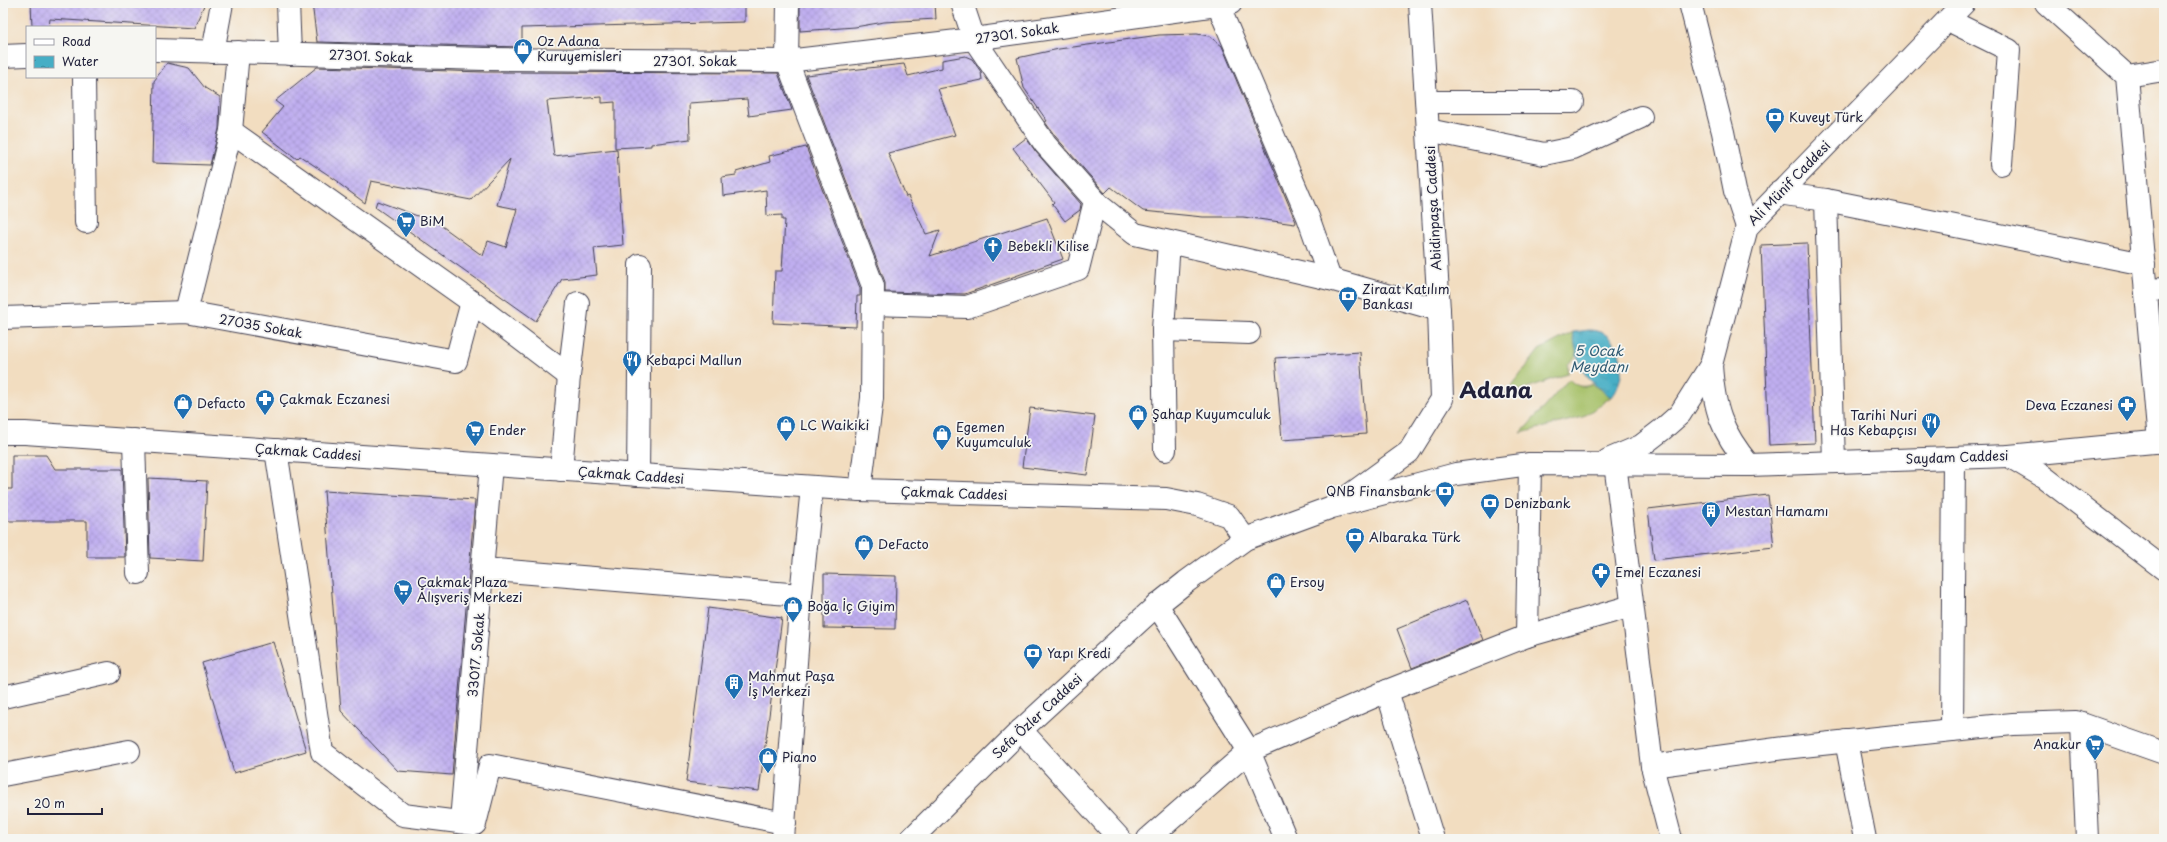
<svg xmlns="http://www.w3.org/2000/svg" width="2167" height="842" viewBox="0 0 2167 842" font-family="'Playpen Sans',sans-serif">
	<style>
		.garden { fill: #a4bf65; stroke: #637050 }
		.water { fill: url(#water-ripples); stroke: #346880 }
		.building { fill: url(#building-cross-hatch) }
		.lines { fill: none; stroke-linecap: round; stroke-linejoin: round }
		.minor-casing { stroke: #413e4f; stroke-width: 24 }
		.secondary-casing { stroke: #413e4f; stroke-width: 24 }
		.minor { stroke: #fff; stroke-width: 22 }
		.secondary { stroke: #fff; stroke-width: 22 }
		.labels { text-anchor: middle; stroke-width: 3.5; stroke-linejoin: round; paint-order: stroke }
		.street-label { font-size: 13px; fill: #22223b; stroke: #f6f6f2 }
		.poi-label { font-size: 13px; fill: #22223b; stroke: #f6f6f2; text-anchor: start }
		.water-label { font-size: 14px; font-style: italic; fill: #305a72; stroke: #f6f6f2 }
		.town-label { font-size: 21px; font-weight: bold; fill: #22223b; stroke: #f6f6f2 }
	</style>
	<defs>
		<pattern id="water-ripples" width="26" height="14" patternUnits="userSpaceOnUse"><rect width="26" height="14" fill="#46aec5"/><path d="M2 4q2-2 4 0t4 0M15 11q2-2 4 0t4 0" fill="none" stroke="#3a8da1"/></pattern>
		<pattern id="building-cross-hatch" width="8" height="8" patternUnits="userSpaceOnUse"><rect width="8" height="8" fill="#c0aff0"/><path d="M0 0l8 8M0 8l8-8" fill="none" stroke="#a596cf"/></pattern>
	</defs>
	<rect width="100%" height="100%" fill="#f6f6f2"/>
	<filter id="ink" filterUnits="userSpaceOnUse"><feTurbulence type="fractalNoise" baseFrequency=".025" numOctaves="2"/><feDisplacementMap in="SourceGraphic" scale="8" xChannelSelector="R" yChannelSelector="G"/><feConvolveMatrix kernelMatrix="1 2 1 2 8 2 1 2 1" color-interpolation-filters="sRGB"/></filter>
	<filter id="wash" filterUnits="userSpaceOnUse"><feTurbulence type="fractalNoise" baseFrequency=".012" numOctaves="4" result="noise"/><feDisplacementMap in="SourceGraphic" scale="16" xChannelSelector="R" yChannelSelector="G"/><feGaussianBlur stdDeviation="0.9" result="paint"/><feColorMatrix in="noise" values="0 0 0 0 0 0 0 0 0 0 0 0 0 0 0 0 0 1.4 0 .05"/><feComposite in="paint" operator="in"/></filter>
	<g filter="url(#wash)">
		<rect width="100%" height="100%" fill="#f2ddc0"/>
		<g class="garden">
			<polygon points="1573,332 1577,356 1568,364 1567,374 1504,396 1539,350"/>
			<path d="M1569 379C1576 387 1583 388 1592 384L1611 397 1583 417 1521 433Z"/>
		</g>
		<path class="water" d="M1589 330C1593 330 1597 331 1601 332 1606 334 1610 338 1613 342 1626 360 1624 380 1611 397 1581 376 1578 368 1573 332Z"/>
		<g id="blocks">
			<g class="building">
				<polygon points="31,3 205,3 194,28 50,19 49,27 32,27"/>
				<polygon points="312,3 745,3 745,22 522,28 522,47 317,42"/>
				<polygon points="800,3 935,3 936,19 884,22 855,27 800,31"/>
				<polygon points="1197,34 1209,36 1222,46 1296,222 1295,224 1243,217 1203,217 1143,211 1111,187 1105,193 1055,136 1045,122 1047,121 1024,88 1017,58 1059,49 1159,35"/>
				<polygon points="965,56 972,59 981,72 982,80 938,89 955,135 888,153 906,197 908,196 926,234 940,230 930,256 1047,218 1063,259 965,294 885,292 885,282 806,75 904,64 908,76 942,68 942,60"/>
				<polygon points="167,63 189,68 205,88 220,97 219,129 210,165 152,163 154,81"/>
				<polygon points="317,67 484,72 778,73 792,110 749,116 747,99 689,103 690,139 651,144 651,146 615,148 615,102 602,103 602,97 547,101 554,156 617,149 623,245 594,248 597,275 562,279 536,321 375,207 377,201 439,224 483,256 488,241 506,247 517,209 497,205 510,159 471,200 371,181 365,203 338,183 339,182 300,156 297,159 262,132 283,107 275,101"/>
				<polygon points="1026,138 1036,152 1081,204 1080,210 1065,221 1052,204 1054,202 1013,148"/>
				<polygon points="806,147 860,288 860,296 857,296 856,327 773,323 775,271 782,271 785,220 782,220 782,215 767,216 766,190 723,196 722,177 736,175 736,172 770,162 769,156"/>
				<polygon points="1807,243 1815,443 1769,445 1761,245"/>
				<polygon points="1360,352 1366,434 1282,440 1275,358"/>
				<polygon points="1030,408 1095,416 1087,475 1022,467"/>
				<polygon points="12,455 46,455 55,469 122,469 125,557 87,557 87,521 3,521 3,489 12,489"/>
				<polygon points="148,478 207,481 203,561 150,558"/>
				<polygon points="324,491 475,500 452,775 398,771 341,711"/>
				<polygon points="1768,495 1774,547 1654,560 1648,509"/>
				<polygon points="824,574 896,576 895,629 824,628"/>
				<polygon points="1467,600 1483,640 1412,668 1397,629"/>
				<polygon points="708,608 782,618 759,791 686,782"/>
				<polygon points="273,642 306,751 234,773 202,663"/>
			</g>
		</g>
	</g>
	<g filter="url(#ink)">
		<use href="#blocks" fill-opacity="0" stroke="#413e4f" stroke-width="1"/>
		<g class="lines">
			<defs>
				<g id="minor">
					<polyline points="288,3 290,54"/>
					<polyline points="788,3 787,61 873,286 872,398 860,490"/>
					<polyline points="962,3 974,39 1045,144 1099,205 1135,234 1330,279 1439,310"/>
					<polyline points="2046,3 2127,76 2159,442"/>
					<polyline points="1218,5 1308,217 1330,279"/>
					<polyline points="1948,20 2009,50 2001,164"/>
					<polyline points="155,50 484,59 787,61 974,39 1231,3"/>
					<polyline points="213,52 222,3"/>
					<polyline points="3,56 27,55"/>
					<polyline points="2127,76 2164,70"/>
					<polyline points="84,77 86,222"/>
					<polyline points="1427,102 1573,102"/>
					<polyline points="1428,130 1544,154 1573,148 1641,117"/>
					<polyline points="231,131 472,302 569,376"/>
					<polyline points="1778,193 1826,200 2144,264"/>
					<polyline points="1826,200 1834,462"/>
					<polyline points="2146,290 2164,289"/>
					<polyline points="873,304 967,307 1078,269 1095,201"/>
					<polyline points="186,312 231,131 238,52"/>
					<polyline points="3,318 186,312 456,361 472,302"/>
					<polyline points="1163,330 1249,333"/>
					<polyline points="134,440 138,573"/>
					<polyline points="276,450 322,752 403,815 475,824 490,765 785,823"/>
					<polyline points="1165,450 1163,330 1169,242"/>
					<polyline points="1615,463 1652,766 1671,839"/>
					<polyline points="561,470 569,376 578,303"/>
					<polyline points="638,475 640,265"/>
					<polyline points="483,569 801,595"/>
					<polyline points="1157,605 1249,751 1286,839"/>
					<polyline points="1527,636 1530,464"/>
					<polyline points="1387,691 1433,839"/>
					<polyline points="3,697 109,673"/>
					<polyline points="2082,724 2087,839"/>
					<polyline points="1021,730 1120,839"/>
					<polyline points="1952,730 1954,458"/>
					<polyline points="1846,741 1865,839"/>
					<polyline points="1652,766 1784,748 1952,730 2013,724 2076,722 2164,753"/>
					<polyline points="3,775 129,751"/>
					<polyline points="461,821 491,465"/>
					<polyline points="783,839 801,595 812,487"/>
					<polyline points="1148,839 1249,751 1387,691 1527,636 1632,606"/>
				</g>
				<g id="secondary">
					<polyline points="1690,3 1723,132 1735,191 1747,227"/>
					<path d="M1711 365C1714 409 1721 431 1749 465"/>
					<polyline points="3,433 25,433 860,490 1166,499 1197,505 1229,516 1245,539"/>
					<polyline points="2009,456 2044,477 2164,569"/>
					<polyline points="1608,460 1641,446 1663,429 1680,414 1711,365 1747,227 1964,3"/>
					<polyline points="1343,500 1409,452 1442,399 1439,310 1420,3"/>
					<polyline points="911,839 1021,730 1157,605 1186,582 1245,539 1332,507 1456,474 1530,464 1749,465 2009,456 2164,441"/>
				</g>
			</defs>
			<use href="#minor" class="minor-casing"/>
			<use href="#secondary" class="secondary-casing"/>
			<use href="#minor" class="minor"/>
			<use href="#secondary" class="secondary"/>
		</g>
	</g>
	<defs>
		<symbol id="shop-pin" viewBox="-11 -11 22 30"><path d="M0 17L-7.5 6A9.5 9.5 0 1 1 7.5 6Z" fill="#1f6fb2" stroke="#f6f6f2"/><path d="M-5-2.5h2.3a2.7 3.5 0 0 1 5.4 0H5L5.5 6h-11ZM-1.5-2.5h3a1.5 2.3 0 0 0-3 0Z" fill="#fff"/></symbol>
		<symbol id="bank-pin" viewBox="-11 -11 22 30"><path d="M0 17L-7.5 6A9.5 9.5 0 1 1 7.5 6Z" fill="#1f6fb2" stroke="#f6f6f2"/><path d="M-6-4H6V4H-6ZM0-2.3a2.3 2.3 0 1 0 0 4.6a2.3 2.3 0 1 0 0-4.6Z" fill="#fff"/></symbol>
		<symbol id="supermarket-pin" viewBox="-11 -11 22 30"><path d="M0 17L-7.5 6A9.5 9.5 0 1 1 7.5 6Z" fill="#1f6fb2" stroke="#f6f6f2"/><path d="M-6-5.5h2.5l.6 2H6L4.5 2H-2.5L-4.4-4H-6ZM-1.5 3.2a1.3 1.3 0 1 0 .1 0ZM3 3.2a1.3 1.3 0 1 0 .1 0Z" fill="#fff"/></symbol>
		<symbol id="church-pin" viewBox="-11 -11 22 30"><path d="M0 17L-7.5 6A9.5 9.5 0 1 1 7.5 6Z" fill="#1f6fb2" stroke="#f6f6f2"/><path d="M-1.2-6h2.4v3.5h3.3v2.4h-3.3V6h-2.4V-.1h-3.3v-2.4h3.3Z" fill="#fff"/></symbol>
		<symbol id="restaurant-pin" viewBox="-11 -11 22 30"><path d="M0 17L-7.5 6A9.5 9.5 0 1 1 7.5 6Z" fill="#1f6fb2" stroke="#f6f6f2"/><path d="M-5-6h1v4h1v-4h1v4h1v-4h1v5L-1.5 .5V6h-2V.5L-5-1ZM5-6V6H3V1.5H1.5Q1.5-4 5-6Z" fill="#fff"/></symbol>
		<symbol id="pharmacy-pin" viewBox="-11 -11 22 30"><path d="M0 17L-7.5 6A9.5 9.5 0 1 1 7.5 6Z" fill="#1f6fb2" stroke="#f6f6f2"/><path d="M-2-6h4v4h4v4h-4v4h-4v-4h-4v-4h4Z" fill="#fff"/></symbol>
		<symbol id="building-pin" viewBox="-11 -11 22 30"><path d="M0 17L-7.5 6A9.5 9.5 0 1 1 7.5 6Z" fill="#1f6fb2" stroke="#f6f6f2"/><path d="M-4-6H4V6H1V3H-1V6H-4ZM-2.5-4.3h1.7v1.8h-1.7ZM.8-4.3h1.7v1.8H.8ZM-2.5-1h1.7V.8h-1.7ZM.8-1h1.7V.8H.8Z" fill="#fff"/></symbol>
	</defs>
	<g fill-rule="evenodd">
		<use href="#shop-pin" x="512" y="37" width="22" height="30"/>
		<use href="#bank-pin" x="1764" y="106" width="22" height="30"/>
		<use href="#supermarket-pin" x="395" y="210" width="22" height="30"/>
		<use href="#church-pin" x="982" y="235" width="22" height="30"/>
		<use href="#bank-pin" x="1337" y="285" width="22" height="30"/>
		<use href="#restaurant-pin" x="621" y="349" width="22" height="30"/>
		<use href="#pharmacy-pin" x="254" y="388" width="22" height="30"/>
		<use href="#shop-pin" x="172" y="392" width="22" height="30"/>
		<use href="#pharmacy-pin" x="2116" y="394" width="22" height="30"/>
		<use href="#shop-pin" x="1127" y="403" width="22" height="30"/>
		<use href="#restaurant-pin" x="1920" y="411" width="22" height="30"/>
		<use href="#shop-pin" x="775" y="414" width="22" height="30"/>
		<use href="#supermarket-pin" x="464" y="419" width="22" height="30"/>
		<use href="#shop-pin" x="931" y="423" width="22" height="30"/>
		<use href="#bank-pin" x="1434" y="480" width="22" height="30"/>
		<use href="#bank-pin" x="1479" y="492" width="22" height="30"/>
		<use href="#building-pin" x="1700" y="500" width="22" height="30"/>
		<use href="#bank-pin" x="1344" y="526" width="22" height="30"/>
		<use href="#shop-pin" x="853" y="533" width="22" height="30"/>
		<use href="#pharmacy-pin" x="1590" y="561" width="22" height="30"/>
		<use href="#shop-pin" x="1265" y="571" width="22" height="30"/>
		<use href="#supermarket-pin" x="392" y="578" width="22" height="30"/>
		<use href="#shop-pin" x="782" y="595" width="22" height="30"/>
		<use href="#bank-pin" x="1022" y="642" width="22" height="30"/>
		<use href="#building-pin" x="723" y="672" width="22" height="30"/>
		<use href="#supermarket-pin" x="2084" y="733" width="22" height="30"/>
		<use href="#shop-pin" x="757" y="746" width="22" height="30"/>
	</g>
	<g class="labels">
		<g class="street-label">
			<text transform="translate(1017 33) rotate(-8)" y="5">27301. Sokak</text>
			<text transform="translate(371 56) rotate(2)" y="5">27301. Sokak</text>
			<text x="695" y="66">27301. Sokak</text>
			<text transform="translate(1789 183) rotate(-46)" y="5">Ali Münif Caddesi</text>
			<text transform="translate(1433 208) rotate(-93)" y="5">Abidinpaşa Caddesi</text>
			<text transform="translate(261 326) rotate(10)" y="5">27035 Sokak</text>
			<text transform="translate(308 452) rotate(4)" y="5">Çakmak Caddesi</text>
			<text transform="translate(1957 457) rotate(-2)" y="5">Saydam Caddesi</text>
			<text transform="translate(631 475) rotate(4)" y="5">Çakmak Caddesi</text>
			<text transform="translate(954 493) rotate(2)" y="5">Çakmak Caddesi</text>
			<text transform="translate(476 655) rotate(-85)" y="5">33017. Sokak</text>
			<text transform="translate(1037 716) rotate(-43)" y="5">Sefa Özler Caddesi</text>
		</g>
		<g class="poi-label">
			<text x="537" y="46">Oz Adana<tspan x="537" dy="15">Kuruyemisleri</tspan></text>
			<text x="1789" y="122">Kuveyt Türk</text>
			<text x="420" y="226">BiM</text>
			<text x="1007" y="251">Bebekli Kilise</text>
			<text x="1362" y="294">Ziraat Katılım<tspan x="1362" dy="15">Bankası</tspan></text>
			<text x="646" y="365">Kebapci Mallun</text>
			<text x="279" y="404">Çakmak Eczanesi</text>
			<text x="197" y="408">Defacto</text>
			<text x="2113" y="410" text-anchor="end">Deva Eczanesi</text>
			<text x="1152" y="419">Şahap Kuyumculuk</text>
			<text x="1917" y="420" text-anchor="end">Tarihi Nuri<tspan x="1917" dy="15">Has Kebapçısı</tspan></text>
			<text x="800" y="430">LC Waikiki</text>
			<text x="956" y="432">Egemen<tspan x="956" dy="15">Kuyumculuk</tspan></text>
			<text x="489" y="435">Ender</text>
			<text x="1431" y="496" text-anchor="end">QNB Finansbank</text>
			<text x="1504" y="508">Denizbank</text>
			<text x="1725" y="516">Mestan Hamamı</text>
			<text x="1369" y="542">Albaraka Türk</text>
			<text x="878" y="549">DeFacto</text>
			<text x="1615" y="577">Emel Eczanesi</text>
			<text x="417" y="587">Çakmak Plaza<tspan x="417" dy="15">Alışveriş Merkezi</tspan></text>
			<text x="1290" y="587">Ersoy</text>
			<text x="807" y="611">Boğa İç Giyim</text>
			<text x="1047" y="658">Yapı Kredi</text>
			<text x="748" y="681">Mahmut Paşa<tspan x="748" dy="15">İş Merkezi</tspan></text>
			<text x="2081" y="749" text-anchor="end">Anakur</text>
			<text x="782" y="762">Piano</text>
		</g>
		<g class="water-label">
			<text x="1599" y="356">5 Ocak<tspan x="1599" dy="16">Meydanı</tspan></text>
		</g>
		<g class="town-label">
			<text x="1496" y="398">Adana</text>
		</g>
	</g>
	<rect width="2167" height="842" fill="none" stroke="#f6f6f2" stroke-width="16"/>
	<rect x="26" y="26" width="130" height="52" fill="#f6f6f2" stroke="#a1a1a9"/>
	<rect x="34" y="39" width="20" height="6" fill="#ffffff" stroke="#a1a1a9"/>
	<text x="62" y="46" font-size="12" fill="#22223b">Road</text>
	<rect x="34" y="56" width="20" height="12" fill="url(#water-ripples)" stroke="#a1a1a9"/>
	<text x="62" y="66" font-size="12" fill="#22223b">Water</text>
	<path d="M28 808v6h74v-6" fill="none" stroke="#22223b" stroke-width="2"/>
	<text x="34" y="808" font-size="12" fill="#22223b" stroke="#f6f6f2" stroke-width="3" paint-order="stroke">20 m</text>
</svg>
